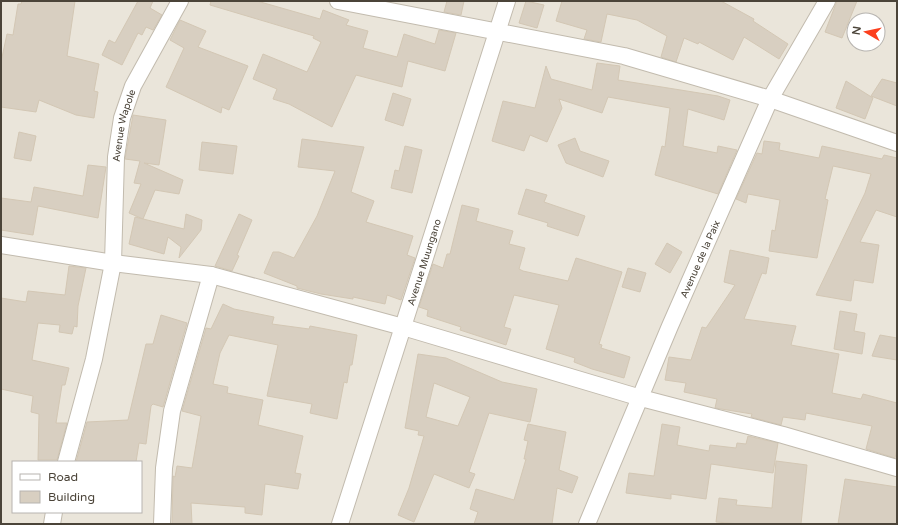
<svg xmlns="http://www.w3.org/2000/svg" width="898" height="525" viewBox="0 0 898 525" font-family="'Varela Round',sans-serif">
	<style>
		.residential { fill: #eae5da; fill-rule: evenodd }
		.building { fill: #d8cfc1; stroke: #d3c7b4; fill-rule: evenodd }
		.lines { fill: none; stroke-linecap: round; stroke-linejoin: round }
		.street-casing { stroke: #c2bbae; stroke-width: 18 }
		.street { stroke: #fff; stroke-width: 16 }
		.labels { text-anchor: middle; stroke-width: 4; stroke-linejoin: round; paint-order: stroke }
		.street-label { font-size: 10px; fill: #4b4439; stroke: #fff }
	</style>
	<rect width="100%" height="100%" fill="#f6f3ec"/>
	<path class="residential" d="M1 1H897V524H1ZM854 20H878V44H854ZM13 462H141V512H13Z"/>
	<g class="building">
		<polygon points="22,1 75,1 67,56 99,64 94,91 98,92 94,118 76,115 39,100 36,112 1,107 1,62 7,34 13,35 18,4 21,4"/>
		<polygon points="138,1 153,1 150,8 162,15 153,30 146,27 142,35 138,33 122,65 102,55 109,40 115,43"/>
		<polygon points="211,1 257,1 320,19 323,10 349,20 346,25 368,31 363,48 397,57 404,34 435,44 439,30 456,33 445,71 408,61 402,87 356,75 332,127 289,104 273,99 277,89 253,79 263,54 307,72 321,42 313,38 314,36 210,5"/>
		<polygon points="447,1 464,1 461,15 444,12"/>
		<polygon points="526,1 544,5 537,28 519,23"/>
		<polygon points="562,1 721,1 754,19 753,21 788,44 779,59 744,37 733,60 699,42 698,44 684,38 676,62 661,57 667,36 637,20 607,14 601,42 584,39 587,30 556,21"/>
		<polygon points="837,1 857,1 842,38 825,32"/>
		<polygon points="180,20 206,31 198,47 248,66 229,110 222,107 221,113 166,87 184,48 170,40"/>
		<polygon points="597,63 620,66 618,80 718,96 730,100 724,120 688,109 683,146 717,153 718,146 737,150 718,194 655,175 662,146 665,147 670,108 608,97 602,113 559,99 562,108 547,142 530,135 524,151 492,141 503,101 535,108 546,66 551,79 592,90"/>
		<polygon points="882,79 897,83 897,106 871,96"/>
		<polygon points="846,81 873,98 865,119 836,108"/>
		<polygon points="393,93 411,99 403,126 385,120"/>
		<polygon points="133,115 166,120 159,165 144,163 183,180 179,194 155,190 143,219 129,213 141,184 134,183 140,161 125,159"/>
		<polygon points="19,132 36,136 31,161 14,158"/>
		<polygon points="575,138 580,151 609,161 603,177 566,163 558,145"/>
		<polygon points="302,139 364,147 351,192 374,201 366,222 413,236 407,255 415,258 401,300 387,295 385,304 353,297 353,299 321,294 297,288 297,286 264,273 273,252 279,252 294,258 317,216 335,171 298,167"/>
		<polygon points="764,141 780,143 779,150 819,158 822,146 882,159 884,155 897,158 897,217 876,210 860,242 879,245 873,283 854,280 851,301 816,295 865,193 871,174 833,166 825,199 828,200 817,258 769,251 772,230 775,231 780,200 748,194 746,203 736,199 757,153 762,154"/>
		<polygon points="202,142 237,146 233,174 199,170"/>
		<polygon points="405,146 422,150 412,193 391,188 395,170 399,171"/>
		<polygon points="88,165 106,167 98,218 38,206 33,235 1,230 1,198 31,202 34,187 83,196"/>
		<polygon points="526,189 547,195 544,202 585,216 578,236 547,226 548,223 518,214"/>
		<polygon points="462,205 479,209 476,221 513,231 509,244 525,248 519,269 523,271 568,281 576,258 622,272 599,344 602,345 601,348 630,357 624,378 592,369 574,362 575,358 546,349 559,305 514,295 504,327 511,329 506,345 460,330 461,327 427,316 428,310 419,307 433,264 443,268 447,254 450,254"/>
		<polygon points="186,214 202,220 201,230 179,258 181,247 168,237 164,254 129,244 135,217 184,229"/>
		<polygon points="239,214 252,220 237,255 239,256 232,271 215,266"/>
		<polygon points="667,243 682,252 670,273 655,264"/>
		<polygon points="730,250 769,258 766,274 762,273 744,319 796,326 791,345 839,354 832,393 861,399 863,394 897,403 897,449 895,458 866,449 872,426 806,413 805,420 783,417 781,425 751,417 752,414 715,408 717,399 684,392 686,383 665,380 669,357 691,360 702,327 706,328 735,285 724,282"/>
		<polygon points="69,266 86,268 78,306 77,327 74,326 72,334 59,332 60,325 38,323 32,360 69,368 65,385 62,385 56,423 67,423 57,460 38,460 39,414 31,412 33,396 1,389 1,298 26,302 28,291 65,295"/>
		<polygon points="628,268 646,273 640,292 622,287"/>
		<polygon points="223,304 234,309 274,317 272,324 309,329 310,326 357,335 352,365 350,365 347,383 344,382 337,419 310,413 312,404 267,396 278,345 229,335 220,353 213,384 228,387 227,393 263,400 258,425 303,436 295,473 301,474 298,489 265,484 262,515 245,513 245,507 191,503 192,524 172,524 173,476 175,477 177,466 192,468 201,416 182,411 206,328 211,329"/>
		<polygon points="840,311 857,314 854,331 865,333 862,354 834,349"/>
		<polygon points="161,315 187,323 163,407 153,404 151,406 146,444 139,443 136,462 76,462 87,422 128,420 146,344 153,344"/>
		<polygon points="880,335 897,338 897,360 872,356"/>
		<path d="M418 354 446 358 502 382 537 389 530 422 489 413 469 472 475 474 469 488 434 474 414 522 398 515 409 488 424 436 418 435 419 431 405 428ZM434 383 470 397 458 426 426 417Z"/>
		<polygon points="528,424 566,432 559,470 578,477 572,493 557,488 552,524 474,524 478,512 470,509 476,489 514,500 526,459 524,459 528,441 524,440"/>
		<polygon points="662,424 680,427 677,445 709,451 710,445 736,448 737,443 746,444 748,436 778,443 773,473 711,464 706,499 671,494 671,499 626,493 629,473 654,476"/>
		<polygon points="776,461 807,465 801,524 740,524 716,522 719,498 737,500 736,505 772,508"/>
		<polygon points="845,479 897,487 897,524 838,524"/>
	</g>
	<g class="lines">
		<defs>
			<g id="street">
				<polyline points="338,1 624,56 770,99 897,143"/>
				<polyline points="1,245 113,263 211,275 403,327 641,398 783,435 897,468"/>
				<path id="s1" d="M66 462 94 359 113 263 116 157 122 118 133 86 180 1"/>
				<polyline points="52,524 54,512"/>
				<polyline points="162,524 164,468 172,411 211,275"/>
				<path id="s2" d="M340 524 507 1"/>
				<path id="s3" d="M587 524 670 326 770 99 827 1"/>
			</g>
		</defs>
		<use href="#street" class="street-casing"/>
		<use href="#street" class="street"/>
	</g>
	<g class="labels">
		<g class="street-label">
			<text dy="4" stroke="none"><textPath href="#s1" startOffset="343">Avenue Wapole</textPath></text>
			<text dy="4" stroke="none"><textPath href="#s3" startOffset="288">Avenue de la Paix</textPath></text>
			<text dy="4" stroke="none"><textPath href="#s2" startOffset="275">Avenue Muungano</textPath></text>
		</g>
	</g>
	<rect width="898" height="525" fill="none" stroke="#4b4439" stroke-width="4"/>
	<rect x="12" y="461" width="130" height="52" fill="#ffffff" stroke="#b7b4b0"/>
	<rect x="20" y="474" width="20" height="6" fill="#ffffff" stroke="#b7b4b0"/>
	<text x="48" y="481" font-size="12" fill="#4b4439">Road</text>
	<rect x="20" y="491" width="20" height="12" fill="#d8cfc1" stroke="#b7b4b0"/>
	<text x="48" y="501" font-size="12" fill="#4b4439">Building</text>
	<g transform="translate(866 32) rotate(279)"><circle r="19" fill="#ffffff" stroke="#b7b4b0"/>
	<path d="M0-3L7 15L0 10L-7 15Z" fill="#fc3f1d"/>
	<text y="-6" font-size="11" font-weight="bold" text-anchor="middle" fill="#4b4439">N</text>
	</g>
</svg>
